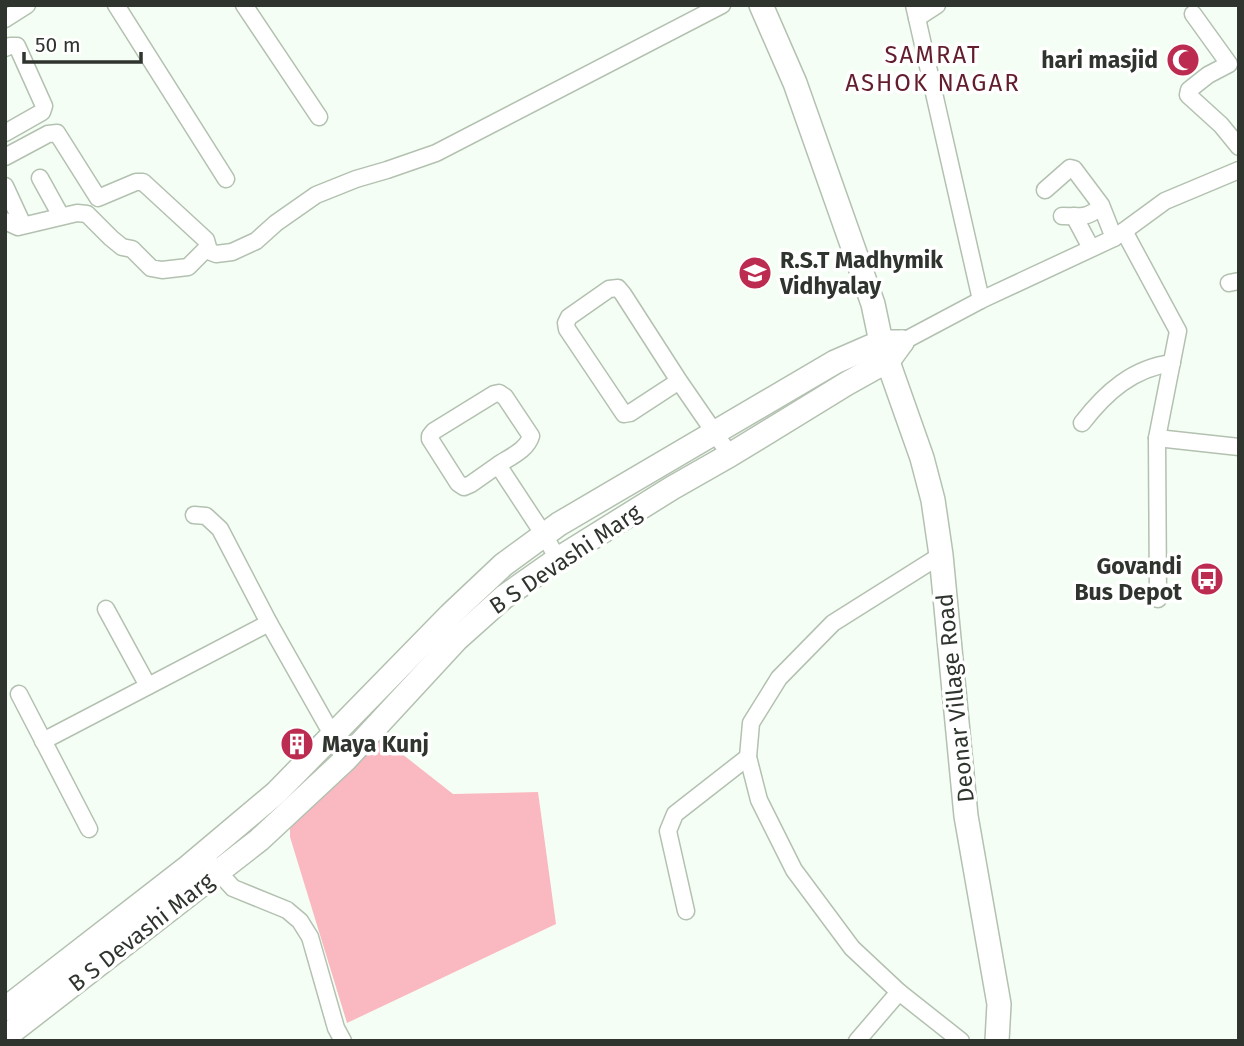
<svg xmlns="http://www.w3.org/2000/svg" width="1244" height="1046" viewBox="0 0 1244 1046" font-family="'Fira Sans',sans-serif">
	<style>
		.green { fill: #fab9c0 }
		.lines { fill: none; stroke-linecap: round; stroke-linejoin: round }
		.minor-casing { stroke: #b3c1b0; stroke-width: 19 }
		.secondary-casing { stroke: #b3c1b0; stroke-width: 26 }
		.minor { stroke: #fff; stroke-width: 16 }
		.secondary { stroke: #fff; stroke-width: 23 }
		.labels { text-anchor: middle; stroke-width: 7; stroke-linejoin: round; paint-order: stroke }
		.poi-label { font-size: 23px; font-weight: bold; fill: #2f352e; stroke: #fff; text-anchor: end }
		.street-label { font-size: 23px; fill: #2f352e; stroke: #fff }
		.neighbourhood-label { font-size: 24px; letter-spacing: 2px; fill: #631e2d; stroke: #fff }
	</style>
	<rect width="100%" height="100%" fill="#f5fef4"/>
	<polygon class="green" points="369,728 453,794 538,792 556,924 347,1023 290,837 290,828 294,819"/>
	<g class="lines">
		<defs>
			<g id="minor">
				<polyline points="116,5 226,179"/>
				<polyline points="244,5 319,117"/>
				<polyline points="914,5 981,300"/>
				<polyline points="1193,14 1229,64 1208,75 1189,90 1188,95 1221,125 1239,147"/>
				<polyline points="917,18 937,5"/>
				<polyline points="5,19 27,5"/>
				<polyline points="5,48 10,46 17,46 44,106 42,112 5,133"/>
				<polyline points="5,157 48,134 57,133 98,198 136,182 143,182 206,240 208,247 188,267 162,270 151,268 132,249 122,247 111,238 87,214 77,213 18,227 5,221"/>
				<polyline points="40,178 61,216"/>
				<polyline points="5,186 23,225"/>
				<polyline points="1045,190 1070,168 1074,169 1101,205 1114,238"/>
				<path d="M1062 216C1081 216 1085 219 1101 207"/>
				<polyline points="1074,216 1091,248"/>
				<polyline points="1124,231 1165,201 1239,170"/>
				<polyline points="206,250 216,254 232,252 256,241 276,223 316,195 356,179 387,170 436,153 722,5"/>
				<polyline points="1229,283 1239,281"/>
				<polyline points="902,342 981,300 1114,238 1124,231 1178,331 1157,438 1158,599"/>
				<polyline points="679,381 630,413 624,414 567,329 566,323 569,317 609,289 618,288 623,294 679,381 730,455"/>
				<path d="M1082 423C1106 392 1133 368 1172 363"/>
				<polyline points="1157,438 1239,447"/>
				<path d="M498 465 471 484 464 487 458 483 430 439V436L434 431 494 394 499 393 505 397 531 436C527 450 510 457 498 465L544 535 558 559"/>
				<polyline points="194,515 206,516 220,529 269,623 346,759"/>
				<polyline points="941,555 833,623 779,678 751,723 748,757 759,800 794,870 852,948 899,992 961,1041"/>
				<polyline points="106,609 148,686"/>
				<polyline points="19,694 89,829"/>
				<polyline points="43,741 269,623"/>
				<polyline points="211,864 233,888 287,910 300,921 310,937 336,1028 343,1041"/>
				<polyline points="686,911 668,831 675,814 748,757"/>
				<polyline points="857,1041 899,992"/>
			</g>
			<g id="secondary">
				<polyline points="761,5 795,83 873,304 881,342 922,458 933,500 941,555 966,816 999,1004 997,1041"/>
				<polyline points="5,1009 188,867 276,793 450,615 503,565 559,524 835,362 881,342 902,342"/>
				<polyline points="5,1037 259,840 346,759 457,639 504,597 558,559 672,488 730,455 846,384 889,360 902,342"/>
			</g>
		</defs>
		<use href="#minor" class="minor-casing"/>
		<use href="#secondary" class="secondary-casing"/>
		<use href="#minor" class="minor"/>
		<use href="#secondary" class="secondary"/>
	</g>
	<defs>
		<symbol id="mosque-disc" viewBox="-11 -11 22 22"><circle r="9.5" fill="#bc2c51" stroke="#fff"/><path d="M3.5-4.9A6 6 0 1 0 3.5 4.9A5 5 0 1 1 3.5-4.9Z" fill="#fff"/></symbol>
		<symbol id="school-disc" viewBox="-11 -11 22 22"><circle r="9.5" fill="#bc2c51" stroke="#fff"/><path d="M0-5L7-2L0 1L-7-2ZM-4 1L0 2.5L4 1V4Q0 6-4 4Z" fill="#fff"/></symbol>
		<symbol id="bus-disc" viewBox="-11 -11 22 22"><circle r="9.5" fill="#bc2c51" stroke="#fff"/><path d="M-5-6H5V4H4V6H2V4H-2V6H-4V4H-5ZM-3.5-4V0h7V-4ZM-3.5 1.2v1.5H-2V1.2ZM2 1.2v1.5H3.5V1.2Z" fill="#fff"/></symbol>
		<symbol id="building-disc" viewBox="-11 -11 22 22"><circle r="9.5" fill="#bc2c51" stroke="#fff"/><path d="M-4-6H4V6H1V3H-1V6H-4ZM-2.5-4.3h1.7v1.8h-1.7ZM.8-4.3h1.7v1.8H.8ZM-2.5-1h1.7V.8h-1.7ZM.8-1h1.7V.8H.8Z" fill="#fff"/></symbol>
	</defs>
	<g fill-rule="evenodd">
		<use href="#mosque-disc" x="1164" y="41" width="38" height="38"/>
		<use href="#school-disc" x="736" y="254" width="38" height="38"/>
		<use href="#bus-disc" x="1188" y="560" width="38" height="38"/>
		<use href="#building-disc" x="278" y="725" width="38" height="38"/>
	</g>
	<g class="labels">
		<g class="poi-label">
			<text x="1158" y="68">hari masjid</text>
			<text x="780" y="268" text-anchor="start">R.S.T Madhymik<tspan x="780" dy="26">Vidhyalay</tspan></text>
			<text x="1182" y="574">Govandi<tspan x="1182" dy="26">Bus Depot</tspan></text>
			<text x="322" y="752" text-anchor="start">Maya Kunj</text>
		</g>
		<g class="street-label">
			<text transform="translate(565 559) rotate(-34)" y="8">B S Devashi Marg</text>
			<text transform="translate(955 698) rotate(-96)" y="8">Deonar Village Road</text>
			<text transform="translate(141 932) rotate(-38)" y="8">B S Devashi Marg</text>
		</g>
		<g class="neighbourhood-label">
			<text x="933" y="63">SAMRAT<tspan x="933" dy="28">ASHOK NAGAR</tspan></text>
		</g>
	</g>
	<rect width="1244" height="1046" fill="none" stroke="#2f352e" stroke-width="14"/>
	<path d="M24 52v10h117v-10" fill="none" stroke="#2f352e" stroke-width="3.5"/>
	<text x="35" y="52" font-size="21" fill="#2f352e" stroke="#ffffff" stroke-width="5" paint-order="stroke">50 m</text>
</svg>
